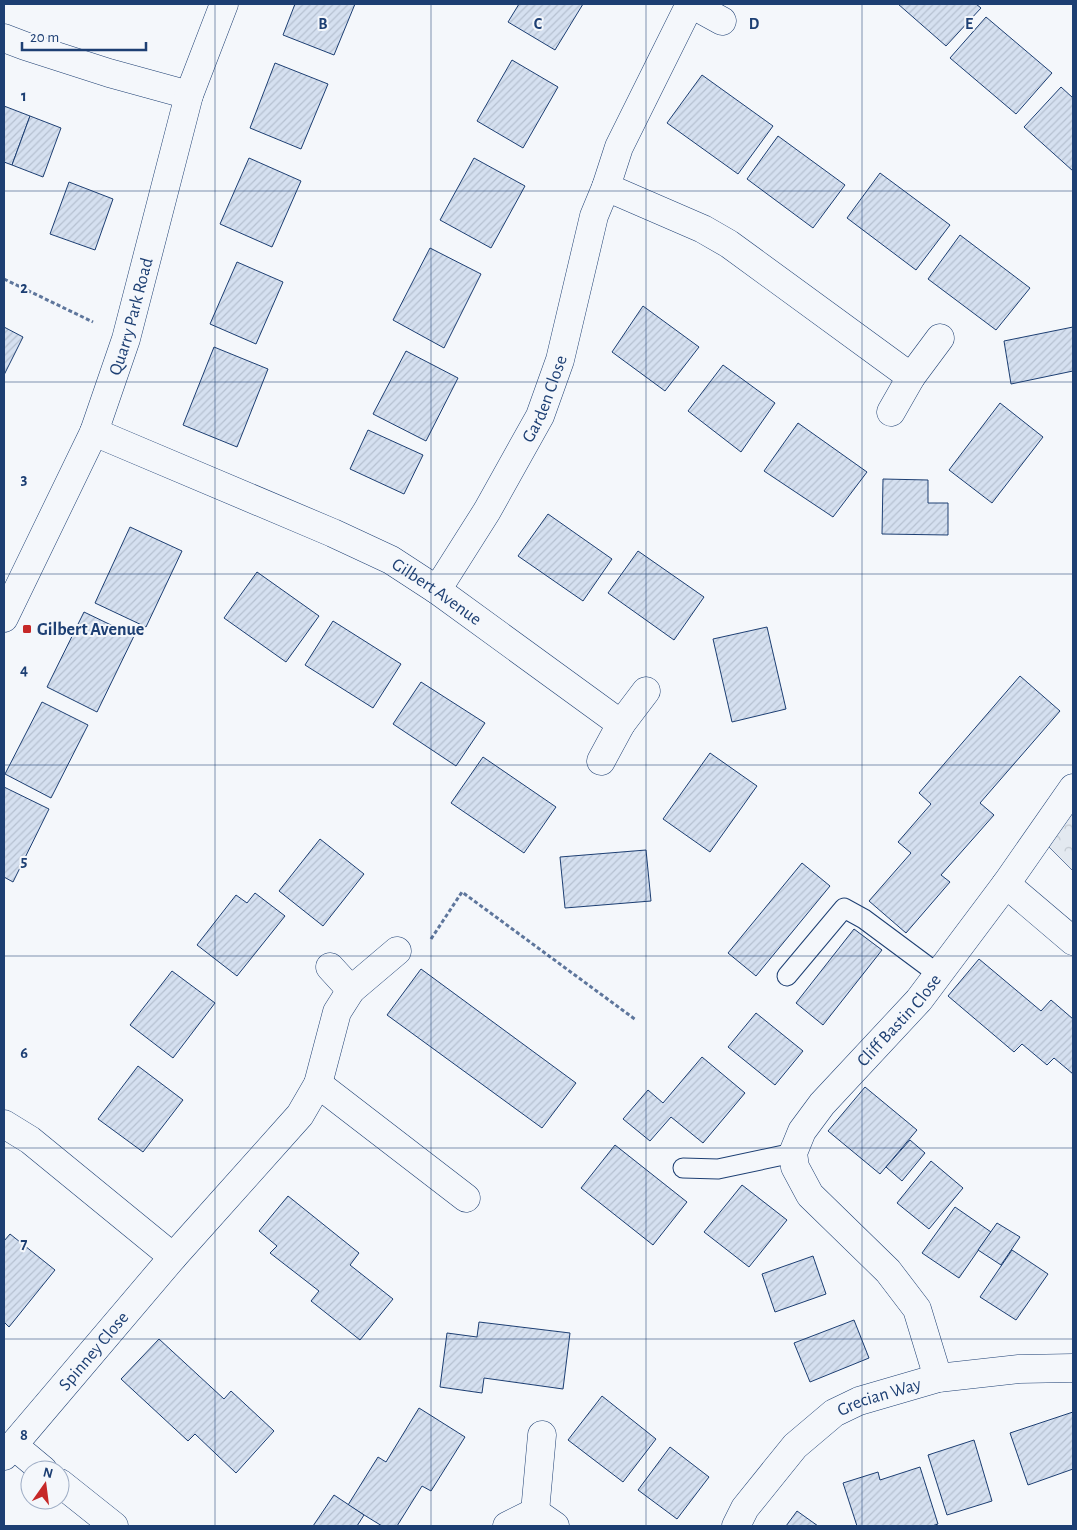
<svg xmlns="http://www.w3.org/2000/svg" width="1077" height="1530" viewBox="0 0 1077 1530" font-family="'Alegreya Sans',sans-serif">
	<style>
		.park { fill: url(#park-crowns); stroke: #687fa3 }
		.building { fill: url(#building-hatch); stroke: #1d3f73 }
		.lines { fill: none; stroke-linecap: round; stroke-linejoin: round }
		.service-casing { stroke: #1d3f73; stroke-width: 21 }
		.minor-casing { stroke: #1d3f73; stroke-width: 29 }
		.path { stroke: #5e769c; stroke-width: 3; stroke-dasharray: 4 2.5; stroke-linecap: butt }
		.service { stroke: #f4f7fb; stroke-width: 19 }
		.minor { stroke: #f4f7fb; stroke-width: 28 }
		.grid { fill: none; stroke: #1d3f73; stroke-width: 1; stroke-opacity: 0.55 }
		.poi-dot { fill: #c62828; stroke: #f4f7fb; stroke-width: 2 }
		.labels { text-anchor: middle; stroke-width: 4; stroke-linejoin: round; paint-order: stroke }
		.street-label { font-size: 18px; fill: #1d3f73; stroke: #f4f7fb }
		.poi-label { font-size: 18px; font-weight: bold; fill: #1d3f73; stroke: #f4f7fb; text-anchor: start }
		.grid-label { font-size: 16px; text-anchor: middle; font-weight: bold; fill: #1d3f73; stroke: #f4f7fb; stroke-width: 4; stroke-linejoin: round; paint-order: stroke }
	</style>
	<defs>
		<pattern id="park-crowns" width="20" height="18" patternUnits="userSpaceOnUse" patternTransform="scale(1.25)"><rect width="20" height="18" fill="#e3e9f0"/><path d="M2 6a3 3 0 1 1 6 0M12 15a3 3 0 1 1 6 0" fill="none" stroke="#c2c9d1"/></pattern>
		<pattern id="building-hatch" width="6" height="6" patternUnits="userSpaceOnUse" patternTransform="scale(1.25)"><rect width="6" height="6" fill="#d5e0f0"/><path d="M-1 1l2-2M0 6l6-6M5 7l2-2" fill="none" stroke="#b6c1d1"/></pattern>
	</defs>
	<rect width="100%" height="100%" fill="#f4f7fb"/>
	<polygon class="park" points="1073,810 1073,871 1048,846"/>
	<g class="building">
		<polygon points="295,4 355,4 334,55 283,35"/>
		<polygon points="519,4 583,4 555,50 508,22"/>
		<polygon points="898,4 976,4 981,8 946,46"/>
		<polygon points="986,17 1052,73 1016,114 950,58"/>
		<polygon points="512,60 558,87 523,148 477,121"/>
		<polygon points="275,63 328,84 301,149 250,128"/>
		<polygon points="702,75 773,126 738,174 667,123"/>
		<polygon points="1061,87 1073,98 1073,171 1024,127"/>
		<polygon points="4,106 30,116 12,165 4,162"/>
		<polygon points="30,116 61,128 43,177 12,165"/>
		<polygon points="778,136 845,185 813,228 747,179"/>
		<polygon points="249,158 301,181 272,247 220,224"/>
		<polygon points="474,158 525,186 491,248 440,220"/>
		<polygon points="880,173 950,225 916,270 847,218"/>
		<polygon points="69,182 113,199 95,250 50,234"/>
		<polygon points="960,235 1030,288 996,330 928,279"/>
		<polygon points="430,248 481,274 444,348 393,320"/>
		<polygon points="237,262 283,282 256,344 210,324"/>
		<polygon points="643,306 699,347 665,391 612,352"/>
		<polygon points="4,327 23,337 4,375"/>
		<polygon points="1073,327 1073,371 1011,384 1004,341"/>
		<polygon points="214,347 268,369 237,447 183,425"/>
		<polygon points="406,351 458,378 426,441 373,414"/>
		<polygon points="723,365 775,403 741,452 688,411"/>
		<polygon points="1000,403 1043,437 992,503 949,470"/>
		<polygon points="798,423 867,472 833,517 764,471"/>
		<polygon points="368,430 423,455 404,494 350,469"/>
		<polygon points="883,479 928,480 928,503 948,503 948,535 882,534"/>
		<polygon points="548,514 612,559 583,601 518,556"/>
		<polygon points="130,527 182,551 146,627 95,603"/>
		<polygon points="638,551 704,597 674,640 608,593"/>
		<polygon points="257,572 319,616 286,662 224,618"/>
		<polygon points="84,612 134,636 97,712 47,687"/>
		<polygon points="333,621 401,664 373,708 305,665"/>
		<polygon points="767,627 786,709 732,722 713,639"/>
		<polygon points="1020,676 1060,711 980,803 994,815 941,875 950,882 906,933 869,901 911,853 898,842 931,804 919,793"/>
		<polygon points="421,682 485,723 456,766 393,724"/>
		<polygon points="42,702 88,725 51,798 5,774"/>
		<polygon points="710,753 757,786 710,852 663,819"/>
		<polygon points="483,757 556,807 524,853 451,803"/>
		<polygon points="4,787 49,809 13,882 4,877"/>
		<polygon points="320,839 364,874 323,926 279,891"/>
		<polygon points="646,850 651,901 565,908 560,857"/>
		<polygon points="802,863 830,886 756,976 728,953"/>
		<polygon points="255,893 285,916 237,976 197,945 236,895 247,903"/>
		<polygon points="854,929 882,950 823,1025 796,1003"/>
		<polygon points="979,959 1041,1011 1051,1000 1073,1019 1073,1074 1054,1058 1047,1065 1022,1044 1014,1052 948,996"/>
		<polygon points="421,969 576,1083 542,1128 387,1015"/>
		<polygon points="172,971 215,1003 173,1058 130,1025"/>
		<polygon points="756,1013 803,1051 775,1085 728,1047"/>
		<polygon points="702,1057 745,1093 703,1143 671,1117 650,1141 623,1119 648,1090 663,1103"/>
		<polygon points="138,1066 183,1100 143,1152 98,1119"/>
		<polygon points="865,1087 917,1130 880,1174 828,1131"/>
		<polygon points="910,1140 925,1153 902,1181 886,1167"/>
		<polygon points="615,1145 687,1202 653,1245 581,1188"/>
		<polygon points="931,1161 963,1188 929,1229 897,1203"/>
		<polygon points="742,1185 787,1220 749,1267 704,1232"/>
		<polygon points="288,1196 359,1253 350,1265 393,1299 360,1340 311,1301 319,1291 270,1253 277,1246 259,1231"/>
		<polygon points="955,1207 991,1232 959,1278 922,1253"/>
		<polygon points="997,1223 1020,1237 1001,1265 978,1250"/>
		<polygon points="10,1234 55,1270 9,1327 4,1322 4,1241"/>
		<polygon points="1012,1250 1048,1274 1016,1320 980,1297"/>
		<polygon points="813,1256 826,1294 775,1312 762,1274"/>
		<polygon points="854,1320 869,1358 810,1382 794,1343"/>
		<polygon points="479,1322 570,1333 563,1389 484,1378 482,1393 440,1387 447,1333 477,1337"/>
		<polygon points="159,1339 224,1399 231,1391 274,1431 236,1473 195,1434 188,1441 121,1379"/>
		<polygon points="602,1396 656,1439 623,1482 568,1440"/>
		<polygon points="419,1408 465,1437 431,1491 422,1486 397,1526 382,1526 348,1505 378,1457 386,1462"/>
		<polygon points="1073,1412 1073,1469 1028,1485 1010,1433"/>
		<polygon points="974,1440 992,1501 947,1515 928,1455"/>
		<polygon points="670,1447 709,1477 677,1519 638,1490"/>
		<polygon points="920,1467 938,1524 932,1526 857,1526 843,1483 878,1472 880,1480"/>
		<polygon points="334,1495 364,1515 357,1526 313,1526"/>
		<polygon points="797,1511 818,1526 786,1526"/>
	</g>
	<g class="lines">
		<defs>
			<g id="service">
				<polyline points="787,976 844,908 864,919 938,974"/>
				<polyline points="683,1168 718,1169 793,1153"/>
			</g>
			<g id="minor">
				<polyline points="691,4 722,21"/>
				<polyline points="4,38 25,46 109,73 189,95"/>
				<polyline points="606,187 703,229 729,244 911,377 891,412"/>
				<polyline points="911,377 940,338"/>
				<path id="s1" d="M94 432 333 533 391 560 437 590 621 724 601 761"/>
				<path id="s2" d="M437 590 487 511 540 416 560 360 594 216 606 187 619 147 690 4"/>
				<path id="s3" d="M4 618 94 432 126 339 189 95 224 4"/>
				<polyline points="621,724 646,691"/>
				<polyline points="1006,884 1073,941"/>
				<polyline points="330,967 351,990"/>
				<polyline points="318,1084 466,1198"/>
				<polyline points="4,1124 30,1140 173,1257"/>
				<path id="s4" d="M938 1378 917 1309 888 1271 810 1195 795 1167 793 1153 802 1131 822 1104 919 1000 1006 884 1073 788"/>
				<polyline points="13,1445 43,1470"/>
				<path id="s5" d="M4 1456 173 1257 300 1115 318 1084 337 1012 351 990 397 951"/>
				<polyline points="60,1483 114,1526"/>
				<polyline points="535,1512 542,1435"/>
				<polyline points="507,1526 535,1512 555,1526"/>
				<path id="s6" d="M736 1526 745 1508 795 1446 834 1413 859 1401 938 1378 1019 1369 1073 1368"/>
			</g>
		</defs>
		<use href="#service" class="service-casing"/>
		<use href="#minor" class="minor-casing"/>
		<g class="path">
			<polyline points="4,279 93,322"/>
			<polyline points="431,939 462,892 636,1020"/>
		</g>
		<use href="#service" class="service"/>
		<use href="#minor" class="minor"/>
	</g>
	<path class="grid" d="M215 4V1526M431 4V1526M646 4V1526M862 4V1526M4 191H1073M4 382H1073M4 574H1073M4 765H1073M4 956H1073M4 1148H1073M4 1339H1073"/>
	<rect class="poi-dot" x="22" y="624" width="10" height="10" rx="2.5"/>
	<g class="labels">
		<g class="street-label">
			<text dy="6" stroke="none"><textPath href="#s3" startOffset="328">Quarry Park Road</textPath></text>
			<text dy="6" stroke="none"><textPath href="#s2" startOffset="220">Garden Close</textPath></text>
			<text dy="6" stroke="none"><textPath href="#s1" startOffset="379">Gilbert Avenue</textPath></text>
			<text dy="6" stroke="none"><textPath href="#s4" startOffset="446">Cliff Bastin Close</textPath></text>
			<text dy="6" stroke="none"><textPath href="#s5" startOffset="138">Spinney Close</textPath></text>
			<text dy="6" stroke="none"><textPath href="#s6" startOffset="199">Grecian Way</textPath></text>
		</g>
		<g class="poi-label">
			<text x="37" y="635">Gilbert Avenue</text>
		</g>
	</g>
	<g class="grid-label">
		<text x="323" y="29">B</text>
		<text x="538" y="29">C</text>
		<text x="754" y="29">D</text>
		<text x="969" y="29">E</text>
		<text x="24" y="101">1</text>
		<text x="24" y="293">2</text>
		<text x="24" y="484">3</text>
		<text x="24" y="675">4</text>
		<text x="24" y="866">5</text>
		<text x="24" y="1058">6</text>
		<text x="24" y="1249">7</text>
		<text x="24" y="1440">8</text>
	</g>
	<rect width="1077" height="1530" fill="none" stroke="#1d3f73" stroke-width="10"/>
	<g transform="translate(45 1485) rotate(14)"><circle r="24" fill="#f4f7fb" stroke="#9eadc5"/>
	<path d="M0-4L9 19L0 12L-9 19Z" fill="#c62828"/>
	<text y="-8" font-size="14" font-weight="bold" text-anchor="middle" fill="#1d3f73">N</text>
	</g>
	<path d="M22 42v8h124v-8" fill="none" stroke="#1d3f73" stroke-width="2.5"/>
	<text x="30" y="42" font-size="15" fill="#1d3f73" stroke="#f4f7fb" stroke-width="4" paint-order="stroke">20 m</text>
</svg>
